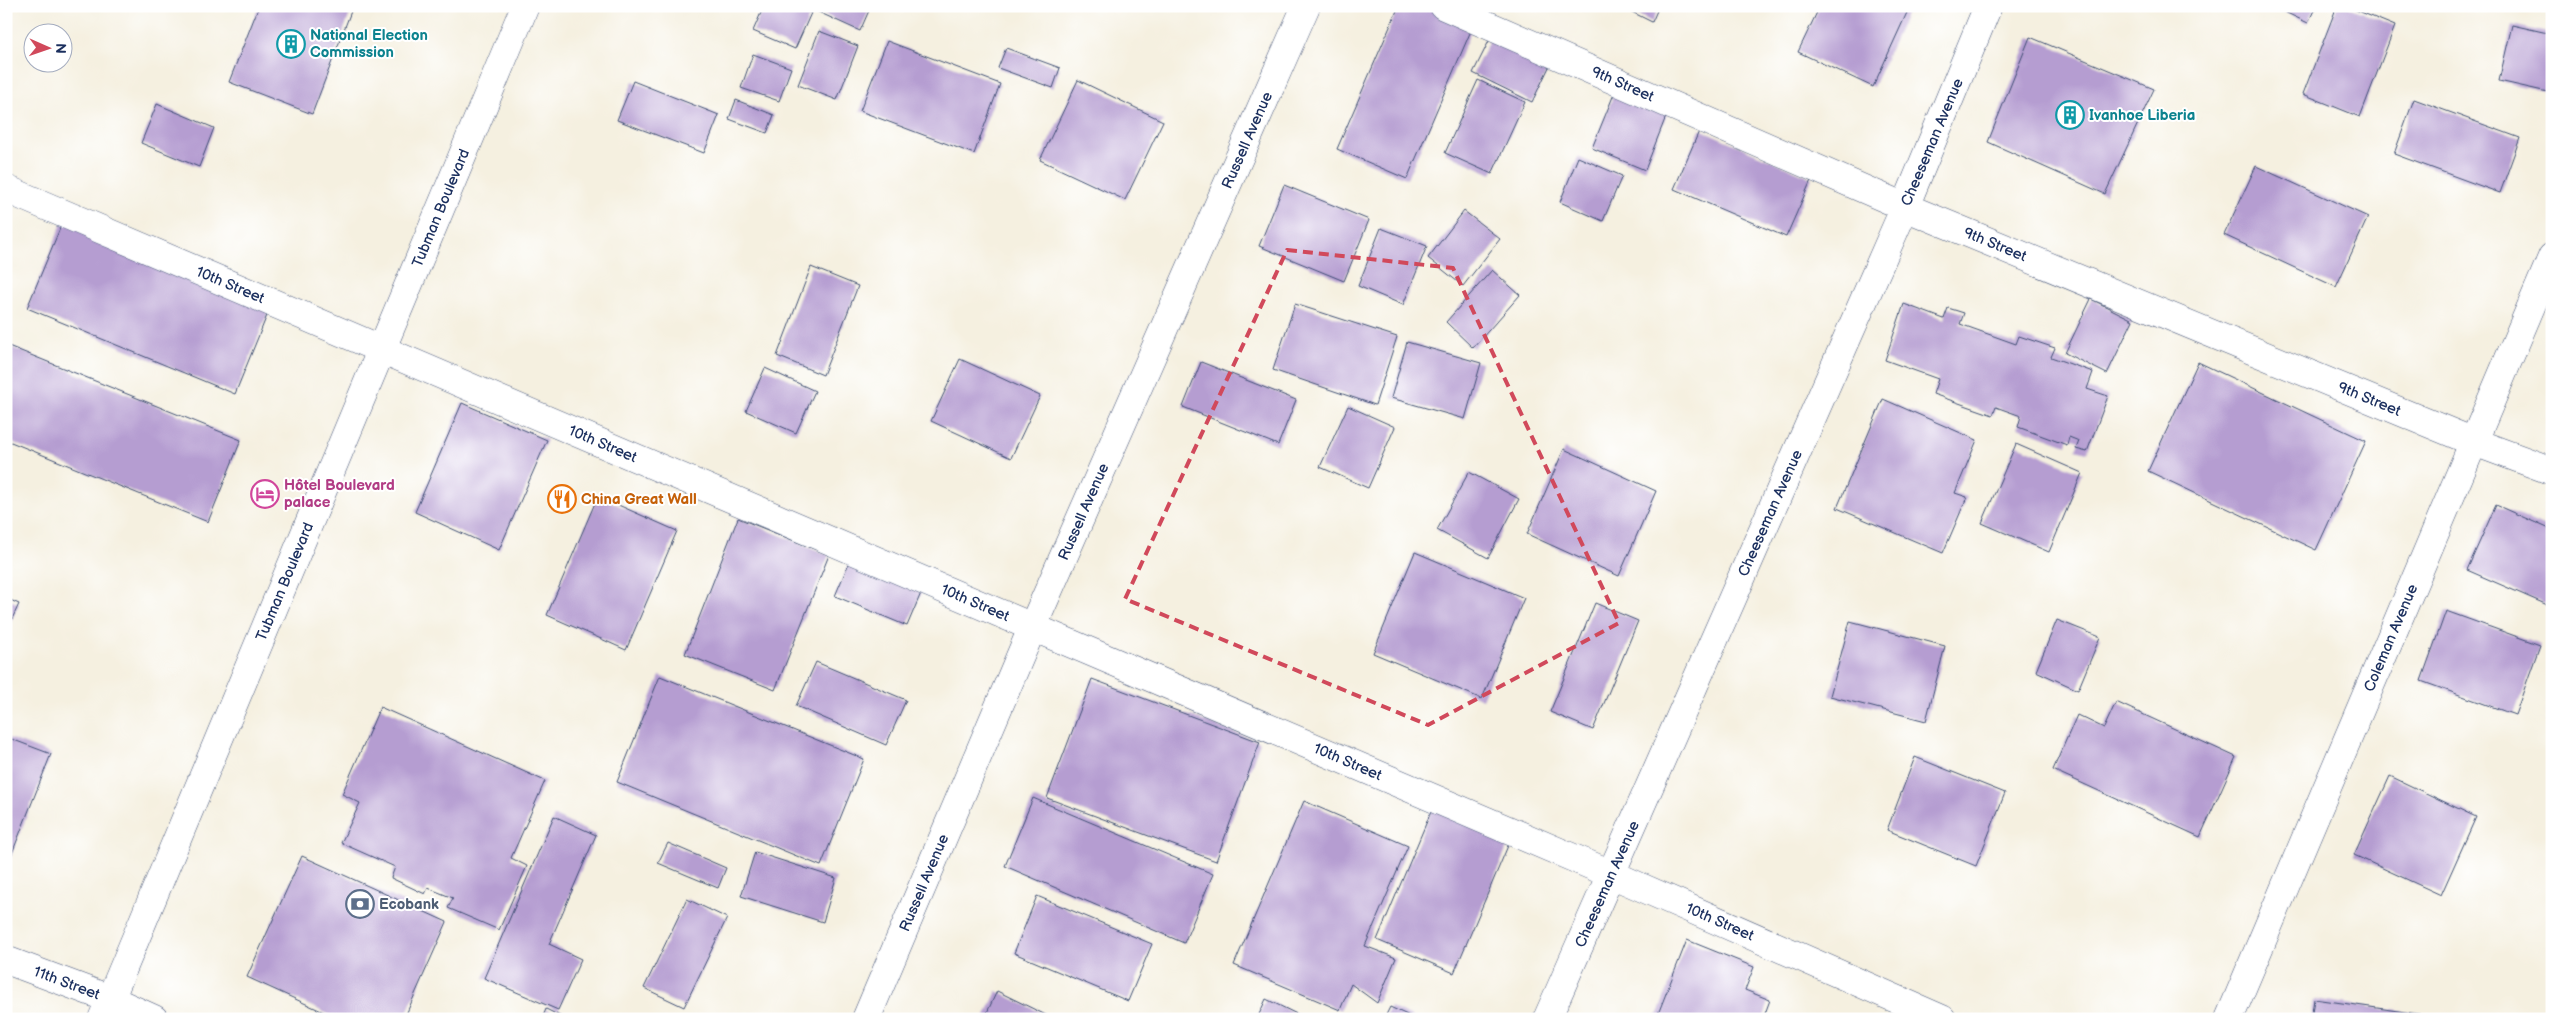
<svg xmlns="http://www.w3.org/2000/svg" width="2558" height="1025" viewBox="0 0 2558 1025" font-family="'Balsamiq Sans',sans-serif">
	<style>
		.building { fill: #b59dd1 }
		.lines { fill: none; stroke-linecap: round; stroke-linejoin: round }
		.street-casing { stroke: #3c4c72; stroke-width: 29 }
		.secondary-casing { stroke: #3c4c72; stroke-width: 29 }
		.highway-casing { stroke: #3c4c72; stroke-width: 29 }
		.street { stroke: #fff; stroke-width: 28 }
		.secondary { stroke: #fff; stroke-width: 28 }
		.highway { stroke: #fff; stroke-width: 28 }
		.marked { fill: none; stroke: #d1495b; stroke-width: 4; stroke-dasharray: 10 6; stroke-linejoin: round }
		.labels { text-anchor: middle; stroke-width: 4; stroke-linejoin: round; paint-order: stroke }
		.culture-label { font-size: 15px; font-weight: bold; fill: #0d838f; stroke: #fff; text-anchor: start }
		.street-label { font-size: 15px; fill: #1b2f5e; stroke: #fff }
		.hotel-label { font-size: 15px; font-weight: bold; fill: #b23c85; stroke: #fff; text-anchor: start }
		.food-label { font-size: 15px; font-weight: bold; fill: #c56008; stroke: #fff; text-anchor: start }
		.service-label { font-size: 15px; font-weight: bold; fill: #4e5e75; stroke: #fff; text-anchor: start }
	</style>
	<rect width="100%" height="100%" fill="#fff"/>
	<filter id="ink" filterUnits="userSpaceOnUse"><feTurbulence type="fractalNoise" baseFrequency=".02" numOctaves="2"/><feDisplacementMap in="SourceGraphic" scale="10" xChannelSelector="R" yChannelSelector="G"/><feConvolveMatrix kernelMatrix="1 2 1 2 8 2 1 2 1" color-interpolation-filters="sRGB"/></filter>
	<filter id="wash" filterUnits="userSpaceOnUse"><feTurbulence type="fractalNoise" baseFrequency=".0096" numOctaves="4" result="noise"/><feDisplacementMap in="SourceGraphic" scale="20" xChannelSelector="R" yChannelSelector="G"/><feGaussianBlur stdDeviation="1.12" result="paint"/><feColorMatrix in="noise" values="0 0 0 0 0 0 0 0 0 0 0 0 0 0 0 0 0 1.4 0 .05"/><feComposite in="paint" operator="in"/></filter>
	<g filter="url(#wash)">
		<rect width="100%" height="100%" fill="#f5f0e0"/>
		<g id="blocks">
			<g class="building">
				<polygon points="259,6 353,6 312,114 229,82"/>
				<polygon points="764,6 796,6 811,13 795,49 753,31"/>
				<polygon points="816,6 871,6 860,31 814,10"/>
				<polygon points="1399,6 1429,6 1473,26 1407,179 1337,149"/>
				<polygon points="1620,6 1659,6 1652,22"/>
				<polygon points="1820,6 1910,6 1873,87 1798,52"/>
				<polygon points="2272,6 2316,6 2308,23"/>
				<polygon points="2337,6 2346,6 2395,26 2360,117 2303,94"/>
				<polygon points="2512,25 2552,34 2552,93 2499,81"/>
				<polygon points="819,31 858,46 837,100 798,85"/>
				<polygon points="1493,33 1552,61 1532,102 1473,73"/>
				<polygon points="2030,37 2154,89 2105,194 1988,142"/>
				<polygon points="887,41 1000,84 974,154 860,111"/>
				<polygon points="1006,48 1060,68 1053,88 998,68"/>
				<polygon points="753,54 791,68 779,101 741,88"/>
				<polygon points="1078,80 1163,121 1125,200 1040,160"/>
				<polygon points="1478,80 1525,102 1492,174 1445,153"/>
				<polygon points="633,81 719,115 704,153 617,120"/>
				<polygon points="1614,94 1667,114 1645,170 1592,148"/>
				<polygon points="2414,99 2520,138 2500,193 2394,154"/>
				<polygon points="736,100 774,115 767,133 729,119"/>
				<polygon points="157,104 214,128 199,167 141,143"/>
				<polygon points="1700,129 1812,178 1786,237 1674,189"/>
				<polygon points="1578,157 1622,176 1603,221 1560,202"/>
				<polygon points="2256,166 2368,217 2336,287 2224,235"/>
				<polygon points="1284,185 1369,220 1344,281 1259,246"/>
				<polygon points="1464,211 1500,239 1463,286 1428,258"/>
				<polygon points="63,221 270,308 235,394 27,308"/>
				<polygon points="1381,228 1427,246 1403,305 1358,286"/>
				<polygon points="811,267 858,286 823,375 777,356"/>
				<polygon points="1492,270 1520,295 1473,348 1446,322"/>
				<polygon points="2091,299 2133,320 2107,374 2065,353"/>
				<polygon points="1295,304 1397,337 1375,405 1273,370"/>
				<polygon points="1904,304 1944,319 1948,308 1964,313 1960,324 2016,344 2019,336 2055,348 2051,357 2093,372 2087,389 2108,396 2087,452 2076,449 2079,441 2069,437 2067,445 2018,427 2021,416 1996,407 1993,415 1933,394 1938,379 1885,360"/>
				<polygon points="1407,342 1481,363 1465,419 1391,398"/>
				<polygon points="6,345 241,440 208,522 6,440"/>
				<polygon points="960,359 1040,396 1011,458 931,421"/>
				<polygon points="1201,362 1296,400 1278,445 1183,407"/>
				<polygon points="2198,362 2366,441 2316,550 2148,471"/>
				<polygon points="765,368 815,391 796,433 746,411"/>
				<polygon points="1883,399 1977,440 1955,493 1967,497 1943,553 1837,508"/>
				<polygon points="462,403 547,440 499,550 415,512"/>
				<polygon points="1348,406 1395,427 1368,488 1320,467"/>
				<polygon points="2016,444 2082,473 2049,552 1982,523"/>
				<polygon points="1564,449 1656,491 1619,576 1527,534"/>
				<polygon points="1469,472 1519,499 1488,558 1437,530"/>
				<polygon points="598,496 677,531 626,650 547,615"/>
				<polygon points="2496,505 2552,530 2552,607 2467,570"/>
				<polygon points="738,518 829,555 775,690 685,654"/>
				<polygon points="1415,552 1524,598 1482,699 1373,653"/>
				<polygon points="852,556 924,586 907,626 835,596"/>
				<polygon points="6,598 19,604 6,632"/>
				<polygon points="1595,603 1638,621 1593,730 1550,712"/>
				<polygon points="2446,611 2540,645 2515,715 2421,681"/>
				<polygon points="2057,620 2100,637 2078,690 2036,671"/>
				<polygon points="1850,621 1945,646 1926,721 1830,696"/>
				<polygon points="816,662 906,700 886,745 796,706"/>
				<polygon points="660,676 864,759 821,866 617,782"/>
				<polygon points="1092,679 1260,742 1216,861 1047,798"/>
				<polygon points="2116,702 2236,757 2200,837 2053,770 2077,715 2104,728"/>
				<polygon points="380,707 545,781 511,858 527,866 499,930 448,908 453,898 428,888 425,894 391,878 395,867 341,843 360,803 342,794"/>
				<polygon points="6,737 51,754 9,861 6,860"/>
				<polygon points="1915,757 2005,793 1976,866 1887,830"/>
				<polygon points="2390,776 2476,817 2441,895 2354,855"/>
				<polygon points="1033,798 1213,874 1184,943 1005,866"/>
				<polygon points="1304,801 1408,846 1365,946 1396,958 1377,1003 1351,984 1340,1010 1234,965"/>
				<polygon points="1433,807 1510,841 1454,973 1377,940"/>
				<polygon points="554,816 596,835 549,944 581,959 558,1010 484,978"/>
				<polygon points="668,843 726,868 718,888 658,863"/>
				<polygon points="755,852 836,878 823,922 741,896"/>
				<polygon points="302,856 447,922 404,1019 339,1019 247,977"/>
				<polygon points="1037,896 1152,944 1128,1001 1014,953"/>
				<polygon points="687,899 727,918 684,1007 644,988"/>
				<polygon points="1687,940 1754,967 1745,990 1770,1000 1763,1019 1656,1019"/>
				<polygon points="997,991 1054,1019 984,1019"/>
				<polygon points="1266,999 1307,1019 1257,1019"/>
				<polygon points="2314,999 2447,1018 2447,1019 2311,1019"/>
				<polygon points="1390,1007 1416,1019 1384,1019"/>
				<polygon points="546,1009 566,1019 542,1019"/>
			</g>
		</g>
	</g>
	<g filter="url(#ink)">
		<use href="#blocks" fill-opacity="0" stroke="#3c4c72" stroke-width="1"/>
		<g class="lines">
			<defs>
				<g id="street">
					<path id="s1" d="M1988 6 1905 207 2474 442 2552 471"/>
					<path id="s2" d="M6 189 1611 874 1942 1019"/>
					<path id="s3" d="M6 960 110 999 154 1019"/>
					<path id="s4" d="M866 1019 1033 626 1306 6"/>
					<path id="s5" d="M2229 1019 2552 257"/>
				</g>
				<g id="secondary">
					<path id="s6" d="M1444 6 1905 207 1547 1019"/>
				</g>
				<g id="highway">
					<path id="s7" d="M102 1019 525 6"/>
				</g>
			</defs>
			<use href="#street" class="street-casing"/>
			<use href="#secondary" class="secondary-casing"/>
			<use href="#highway" class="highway-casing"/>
			<use href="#street" class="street"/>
			<use href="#secondary" class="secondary"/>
			<use href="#highway" class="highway"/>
		</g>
	</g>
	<path class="marked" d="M1287 250 1453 268 1619 623 1428 725 1125 599Z"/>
	<defs>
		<symbol id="building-ring" viewBox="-11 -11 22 22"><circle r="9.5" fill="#fff" stroke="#0f9aa8" stroke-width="1.5"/><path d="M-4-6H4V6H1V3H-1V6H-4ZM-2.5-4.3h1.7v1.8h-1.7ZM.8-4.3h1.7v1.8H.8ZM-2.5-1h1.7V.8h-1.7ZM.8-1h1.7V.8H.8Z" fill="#0f9aa8"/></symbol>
		<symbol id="hotel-ring" viewBox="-11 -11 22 22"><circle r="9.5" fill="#fff" stroke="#d1479c" stroke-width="1.5"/><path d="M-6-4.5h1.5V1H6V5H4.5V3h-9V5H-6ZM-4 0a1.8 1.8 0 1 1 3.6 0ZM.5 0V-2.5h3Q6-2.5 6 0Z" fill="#d1479c"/></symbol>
		<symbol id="restaurant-ring" viewBox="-11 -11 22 22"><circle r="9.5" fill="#fff" stroke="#e8710a" stroke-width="1.5"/><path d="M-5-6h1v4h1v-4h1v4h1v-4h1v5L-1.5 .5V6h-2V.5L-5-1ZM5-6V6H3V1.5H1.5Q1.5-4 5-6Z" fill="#e8710a"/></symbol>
		<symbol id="bank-ring" viewBox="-11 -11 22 22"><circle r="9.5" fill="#fff" stroke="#5c6f8a" stroke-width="1.5"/><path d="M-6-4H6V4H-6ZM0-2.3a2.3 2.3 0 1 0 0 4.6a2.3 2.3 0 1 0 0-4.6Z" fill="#5c6f8a"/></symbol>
	</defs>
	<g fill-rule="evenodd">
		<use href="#building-ring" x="275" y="28" width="32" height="32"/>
		<use href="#building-ring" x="2054" y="99" width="32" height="32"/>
		<use href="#hotel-ring" x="249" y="478" width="32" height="32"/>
		<use href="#restaurant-ring" x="546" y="483" width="32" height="32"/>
		<use href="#bank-ring" x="344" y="888" width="32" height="32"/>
	</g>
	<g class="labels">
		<g class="culture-label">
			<text x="310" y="40">National Election<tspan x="310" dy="17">Commission</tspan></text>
			<text x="2089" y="120">Ivanhoe Liberia</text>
		</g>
		<g class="street-label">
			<text dy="5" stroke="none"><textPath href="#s6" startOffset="195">9th Street</textPath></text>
			<text dy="5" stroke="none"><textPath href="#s4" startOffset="958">Russell Avenue</textPath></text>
			<text transform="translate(1932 142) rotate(-67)" y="5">Cheeseman Avenue</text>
			<text dy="5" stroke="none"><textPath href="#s7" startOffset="879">Tubman Boulevard</textPath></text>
			<text dy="5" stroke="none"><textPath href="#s1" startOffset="315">9th Street</textPath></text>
			<text dy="5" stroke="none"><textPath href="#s2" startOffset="244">10th Street</textPath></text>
			<text dy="5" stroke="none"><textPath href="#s1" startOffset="720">9th Street</textPath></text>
			<text dy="5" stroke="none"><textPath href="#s2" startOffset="649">10th Street</textPath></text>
			<text dy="5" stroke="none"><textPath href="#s4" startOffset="552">Russell Avenue</textPath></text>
			<text transform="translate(1770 513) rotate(-66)" y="5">Cheeseman Avenue</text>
			<text dy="5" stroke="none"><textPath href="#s7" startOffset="474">Tubman Boulevard</textPath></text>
			<text dy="5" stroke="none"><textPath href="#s2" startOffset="1054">10th Street</textPath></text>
			<text dy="5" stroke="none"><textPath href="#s5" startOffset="414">Coleman Avenue</textPath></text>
			<text dy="5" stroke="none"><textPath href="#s2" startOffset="1459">10th Street</textPath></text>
			<text dy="5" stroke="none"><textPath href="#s4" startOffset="148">Russell Avenue</textPath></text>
			<text transform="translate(1607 884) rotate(-66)" y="5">Cheeseman Avenue</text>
			<text dy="5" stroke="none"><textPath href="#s2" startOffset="1864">10th Street</textPath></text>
			<text dy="5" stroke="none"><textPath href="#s3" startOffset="65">11th Street</textPath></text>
		</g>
		<g class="hotel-label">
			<text x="284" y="490">Hôtel Boulevard<tspan x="284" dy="17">palace</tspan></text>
		</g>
		<g class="food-label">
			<text x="581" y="504">China Great Wall</text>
		</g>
		<g class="service-label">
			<text x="379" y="909">Ecobank</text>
		</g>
	</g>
	<rect width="2558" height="1025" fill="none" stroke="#fff" stroke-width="25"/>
	<g transform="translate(48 48) rotate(92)"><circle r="24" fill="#ffffff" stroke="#a4acbf"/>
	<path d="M0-4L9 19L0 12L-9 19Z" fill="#d1495b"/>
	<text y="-8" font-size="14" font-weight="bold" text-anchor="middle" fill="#1b2f5e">N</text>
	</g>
</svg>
